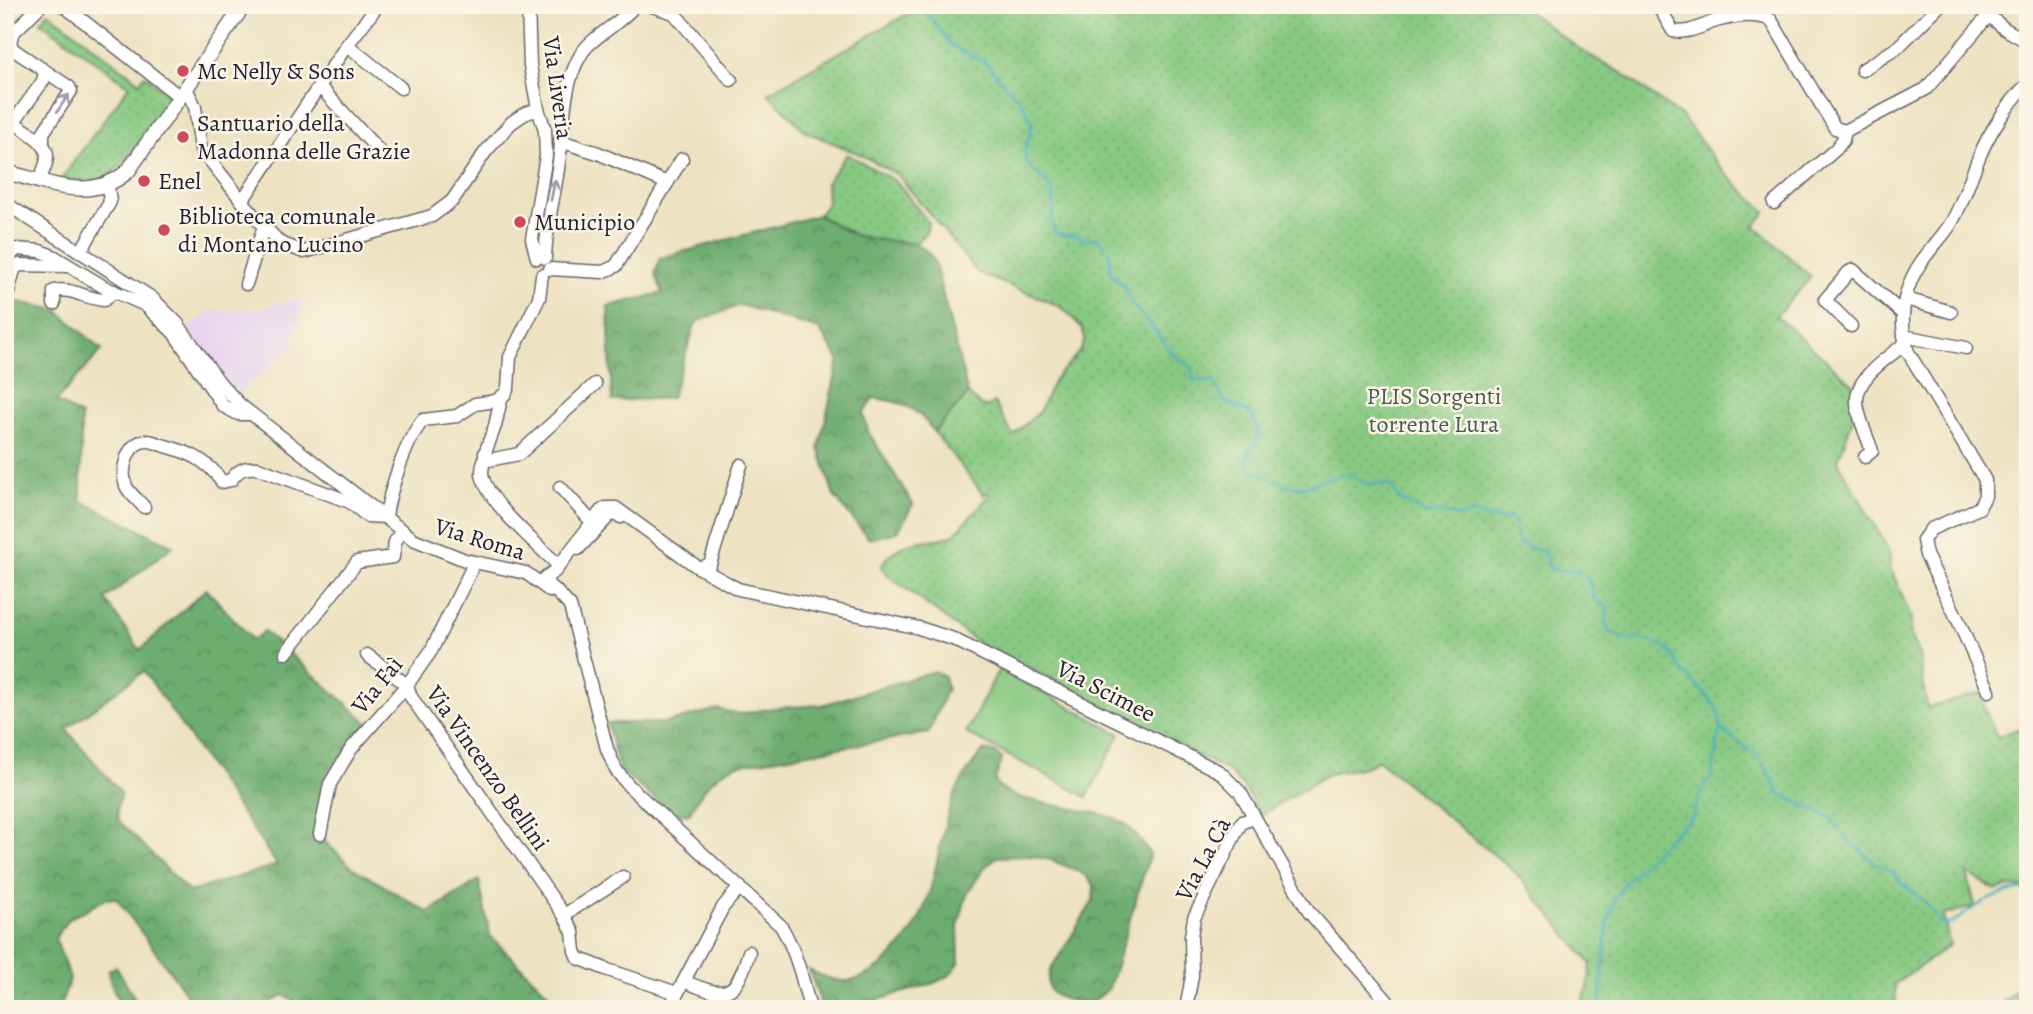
<svg xmlns="http://www.w3.org/2000/svg" width="2033" height="1014" viewBox="0 0 2033 1014" font-family="Alegreya,serif">
	<style>
		.built { fill: #e6d3f0 }
		.grass { fill: url(#grass-dots); stroke: #55765e; stroke-width: 2 }
		.forest { fill: url(#forest-crowns); stroke: #486856; stroke-width: 2; fill-rule: evenodd }
		.garden { fill: #88c982; stroke: #55765e; stroke-width: 2 }
		.lines { fill: none; stroke-linecap: round; stroke-linejoin: round }
		.stream { stroke: #45afc4; stroke-width: 2.5 }
		.minor-casing { stroke: #69656a; stroke-width: 15 }
		.major-casing { stroke: #69656a; stroke-width: 17 }
		.minor { stroke: #fff; stroke-width: 12 }
		.major { stroke: #fff; stroke-width: 14 }
		.oneway { stroke: #9c9ca7 }
		.poi-dot { fill: #d1495b; stroke: #fcf5e5; stroke-width: 2.5 }
		.labels { text-anchor: middle; stroke-width: 5; stroke-linejoin: round; paint-order: stroke }
		.poi-label { font-size: 24px; fill: #22223b; stroke: #fcf5e5; text-anchor: start }
		.street-label { font-size: 24px; fill: #22223b; stroke: #fcf5e5 }
		.park-label { font-size: 24px; fill: #465c54; stroke: #fcf5e5 }
	</style>
	<defs>
		<pattern id="grass-dots" width="8" height="8" patternUnits="userSpaceOnUse" patternTransform="scale(1.75)"><rect width="8" height="8" fill="#88c982"/><path d="M2 2h.1M6 6h.1" fill="none" stroke="#75ac71" stroke-width="1.8" stroke-linecap="round"/></pattern>
		<pattern id="forest-crowns" width="20" height="18" patternUnits="userSpaceOnUse" patternTransform="scale(1.75)"><rect width="20" height="18" fill="#6ead70"/><path d="M2 6a3 3 0 1 1 6 0M12 15a3 3 0 1 1 6 0" fill="none" stroke="#5a8c5d"/></pattern>
	</defs>
	<rect width="100%" height="100%" fill="#fcf5e5"/>
	<filter id="ink" filterUnits="userSpaceOnUse"><feTurbulence type="fractalNoise" baseFrequency=".0143" numOctaves="2"/><feDisplacementMap in="SourceGraphic" scale="14" xChannelSelector="R" yChannelSelector="G"/><feConvolveMatrix kernelMatrix="1 2 1 2 8 2 1 2 1" color-interpolation-filters="sRGB"/></filter>
	<filter id="wash" filterUnits="userSpaceOnUse"><feTurbulence type="fractalNoise" baseFrequency=".00686" numOctaves="4" result="noise"/><feDisplacementMap in="SourceGraphic" scale="28" xChannelSelector="R" yChannelSelector="G"/><feGaussianBlur stdDeviation="1.57" result="paint"/><feColorMatrix in="noise" values="0 0 0 0 0 0 0 0 0 0 0 0 0 0 0 0 0 1.4 0 .05"/><feComposite in="paint" operator="in"/></filter>
	<g filter="url(#wash)">
		<rect width="100%" height="100%" fill="#ede2c1"/>
		<polygon class="built" points="303,298 293,346 237,395 188,328 211,311 248,311"/>
		<g class="grass">
			<path d="M913 5H1446L1455 9 1458 5 1521 7 1587 54 1622 73 1683 118 1724 172 1766 212 1755 226 1811 277 1776 316 1860 390 1856 410 1838 461 1890 553V567L1911 617V637L1919 655 1927 708 1984 692V707L1997 737 2028 725V888L2011 887 1996 890 1967 873 1975 906 1943 915 1950 945 1895 984 1896 1009H1579L1588 988 1591 964 1516 873 1378 760C1365 771 1343 769 1326 775L1260 816 1245 789 1228 771 1033 669 982 646 889 576 881 567C885 555 902 545 915 542 927 539 941 541 952 535 959 531 982 503 990 495L988 492 984 495 934 432 968 394 981 406 988 407 994 402 1012 434H1015L1039 412 1054 380 1081 350 1085 338 1082 328 1066 311 1057 305 978 273 898 175 860 154 806 132 768 93 918 8Z"/>
			<path d="M48 12 140 82 145 75 170 96C163 113 121 170 105 178 93 184 75 180 62 178L129 86 41 22Z"/>
			<polygon points="847,154 897,182 928,222 926,233 916,243 891,242 857,236 818,215 827,204 826,183"/>
			<polygon points="2028,981 2028,1009 1994,1009"/>
		</g>
		<g class="forest">
			<path d="M818 215C831 222 844 232 858 236 885 246 922 231 935 264L968 394 934 432C916 406 903 402 873 398L863 414 869 433 913 504 898 532 869 539 834 496 819 448 839 360 819 329 740 305 696 322 671 398 612 401 608 306 663 293 655 274 660 258Z"/>
			<path d="M5 299 57 310 102 350 56 401 81 416V501L173 546 105 599 140 650 206 589 253 640 264 631 368 723 326 783 320 837 352 867 428 912 479 880 490 936 552 997 529 1009H296L293 1000 283 995 261 1009H185L186 993 116 898 106 899 68 919 55 938 70 979 59 1009H5ZM144 671 277 865 189 892 118 820 117 809 121 793 66 729Z"/>
			<path d="M935 671 944 677 947 688 929 733 736 765C713 774 700 793 689 814L670 812 619 769 607 723H665L718 709 739 714 774 708 822 705Z"/>
			<path d="M984 750 996 753 1002 759 995 780C1002 807 1101 805 1125 824 1135 831 1142 844 1150 853L1109 988C1103 994 1098 999 1090 1002 1084 1004 1079 1002 1073 1001 1054 998 1044 991 1050 971L1093 901 1094 886 1086 876 1076 870 1051 860 1031 856 997 857 985 867 967 894 958 926 959 963 949 976 934 983 848 1009H823L809 970C838 985 857 986 883 964 938 917 931 867 951 804 958 783 970 767 984 750Z"/>
			<polygon points="116,966 141,1009 122,1009 110,981 109,970"/>
		</g>
		<polygon class="garden" points="999,669 1120,734 1087,797 966,733"/>
		<g class="lines">
			<g class="stream">
				<path d="M915 5C934 13 937 31 951 44 962 54 978 56 989 66 993 69 995 75 999 79 1011 93 1026 102 1031 122 1034 133 1022 146 1025 158 1029 174 1046 177 1052 191 1058 206 1047 218 1056 233L1067 236 1074 234 1086 240 1098 237 1110 254V272L1125 288 1133 305 1153 328 1169 350 1181 361 1191 366 1193 379 1199 381H1214L1224 401 1250 413 1260 430C1256 443 1243 456 1248 468 1263 473 1291 491 1306 486 1317 482 1337 475 1348 474L1367 484H1387L1392 487 1400 500 1427 514 1437 512 1461 517 1473 513 1493 519 1510 518 1516 525V537L1520 544 1544 552 1550 568 1561 571 1572 570 1584 576 1589 581 1595 599 1608 609 1606 624 1609 632 1627 640C1639 636 1652 640 1664 647 1673 652 1675 661 1681 669 1695 686 1717 699 1721 722L1712 776 1701 790 1693 816 1664 842 1625 882 1616 896 1607 926 1600 1009"/>
				<path d="M1720 729C1752 753 1763 753 1778 793L1830 817 1848 840 1874 862 1894 873 1901 883 1923 900 1940 923 1951 924C1972 907 2000 890 2028 889"/>
			</g>
		</g>
	</g>
	<g filter="url(#ink)">
		<g class="lines">
			<defs>
				<g id="minor">
					<polyline points="41,5 12,34 10,44 14,50 69,87 71,91 43,133 43,145"/>
					<polyline points="63,5 180,97"/>
					<polyline points="528,5 530,66 538,109 545,130 546,156 532,239 537,258"/>
					<polyline points="649,5 674,13 731,80"/>
					<path d="M1658 5 1673 31C1689 34 1701 26 1716 21 1732 16 1755 13 1771 20L1835 128 1845 131 1926 89 1988 16"/>
					<polyline points="1976,5 2005,29 2028,42"/>
					<polyline points="347,45 401,88"/>
					<polyline points="1862,70 1897,48 1940,5"/>
					<polyline points="319,86 379,151"/>
					<polyline points="186,88 195,107 201,149 255,217 280,243 304,252 432,216 452,201 486,151 511,123 524,114 538,109"/>
					<polyline points="560,141 598,153 667,183"/>
					<path d="M40 180C42 172 47 165 47 157 48 142 27 132 16 124L15 120 43 81 45 71"/>
					<polyline points="242,201 347,45 378,5"/>
					<path d="M5 203 152 298 177 323 219 382 240 405 413 539 465 560 526 573 550 591 554 589 570 606 607 749 616 770 629 786 781 926C796 951 803 980 810 1009"/>
					<polyline points="1774,203 1836,149 1843,140 1845,131"/>
					<polyline points="85,244 110,202 108,186"/>
					<path d="M545 258C546 225 555 194 559 162 564 127 562 87 580 56 591 36 620 25 635 5"/>
					<polyline points="5,263 8,257 17,249 40,251 53,256 104,287 145,305 174,333 223,406 238,414 251,414"/>
					<polyline points="550,269 603,272 616,266 682,159"/>
					<polyline points="246,284 264,226"/>
					<polyline points="7,296 14,270 18,265 68,266"/>
					<polyline points="1906,299 1951,312"/>
					<path d="M54 304V291C71 287 86 299 104 300L114 291"/>
					<polyline points="1851,326 1825,300 1849,272 1853,270 1903,314"/>
					<polyline points="1904,336 1966,348"/>
					<polyline points="501,399 495,426 485,453 485,458 489,460 519,454 595,384"/>
					<path d="M1865 457 1872 451C1867 436 1858 418 1857 402 1855 377 1889 357 1906 343"/>
					<path d="M485 458C483 463 482 469 482 474 486 501 538 545 558 565"/>
					<polyline points="560,487 591,521"/>
					<path d="M144 507C138 500 129 493 126 486 120 471 127 442 146 441 151 440 158 444 162 445 188 452 207 459 222 482L231 480C239 469 244 467 258 468L350 502 367 516 386 517C389 492 406 440 423 420L457 416 475 404 496 401 505 394 508 388 510 357 539 298 542 275"/>
					<polyline points="578,549 609,516 614,514 621,517"/>
					<polyline points="701,568 710,564 741,465"/>
					<polyline points="550,591 546,577 555,571 601,511 606,508 616,508 696,566 738,589 919,628 953,639 1220,772 1240,792 1309,912 1388,1002"/>
					<polyline points="286,653 357,562 393,557 395,542 402,530"/>
					<polyline points="367,655 407,685 411,697 564,915 573,932 575,951 578,958 608,970 677,993"/>
					<path d="M1989 691 1958 620 1926 555 1923 540 1931 529 1979 508 1985 496V480L1908 352C1901 329 1901 305 1910 283 1918 261 1937 244 1950 225 1963 204 1970 178 1980 155 1989 133 2010 100 2028 84"/>
					<polyline points="320,834 330,784 351,749 407,685 431,651 470,572 473,562"/>
					<polyline points="564,915 623,877"/>
					<path d="M684 981C727 1000 736 997 749 952"/>
					<polyline points="669,1009 723,907 740,887"/>
					<polyline points="1186,1009 1192,976 1191,936 1194,918 1237,830 1242,822 1255,818"/>
				</g>
				<path id="major" d="M5 172C49 182 90 204 128 171L244 5"/>
			</defs>
			<use href="#minor" class="minor-casing"/>
			<use href="#major" class="major-casing"/>
			<use href="#minor" class="minor"/>
			<use href="#major" class="major"/>
		</g>
		<defs><path id="oneway-shaft" d="M-6 0H5M1.5-3L5.5 0L1.5 3" fill="none" stroke-width="1.6" stroke-linecap="round" stroke-linejoin="round" transform="scale(1.75)"/></defs>
		<g class="oneway">
			<use href="#oneway-shaft" transform="translate(63 103) rotate(-56)"/>
			<use href="#oneway-shaft" transform="translate(553 190) rotate(-79)"/>
		</g>
	</g>
	<g class="poi-dot">
		<circle cx="183" cy="71" r="7"/>
		<circle cx="183" cy="137" r="7"/>
		<circle cx="144" cy="181" r="7"/>
		<circle cx="520" cy="222" r="7"/>
		<circle cx="164" cy="230" r="7"/>
	</g>
	<g class="labels">
		<g class="poi-label">
			<text x="197" y="79">Mc Nelly &amp; Sons</text>
			<text x="197" y="131">Santuario della<tspan x="197" dy="28">Madonna delle Grazie</tspan></text>
			<text x="158" y="189">Enel</text>
			<text x="178" y="224">Biblioteca comunale<tspan x="178" dy="28">di Montano Lucino</tspan></text>
			<text x="534" y="230">Municipio</text>
		</g>
		<g class="street-label">
			<text transform="translate(558 88) rotate(82)" y="8">Via Liveria</text>
			<text transform="translate(480 539) rotate(17)" y="8">Via Roma</text>
			<text transform="translate(377 685) rotate(-51)" y="8">Via Faì</text>
			<text transform="translate(1106 691) rotate(27)" y="8">Via Scimee</text>
			<text transform="translate(488 768) rotate(55)" y="8">Via Vincenzo Bellini</text>
			<text transform="translate(1203 859) rotate(-62)" y="8">Via La Cà</text>
		</g>
		<g class="park-label">
			<text x="1434" y="404">PLIS Sorgenti<tspan x="1434" dy="28">torrente Lura</tspan></text>
		</g>
	</g>
	<rect width="2033" height="1014" fill="none" stroke="#fcf5e5" stroke-width="28"/>
</svg>
